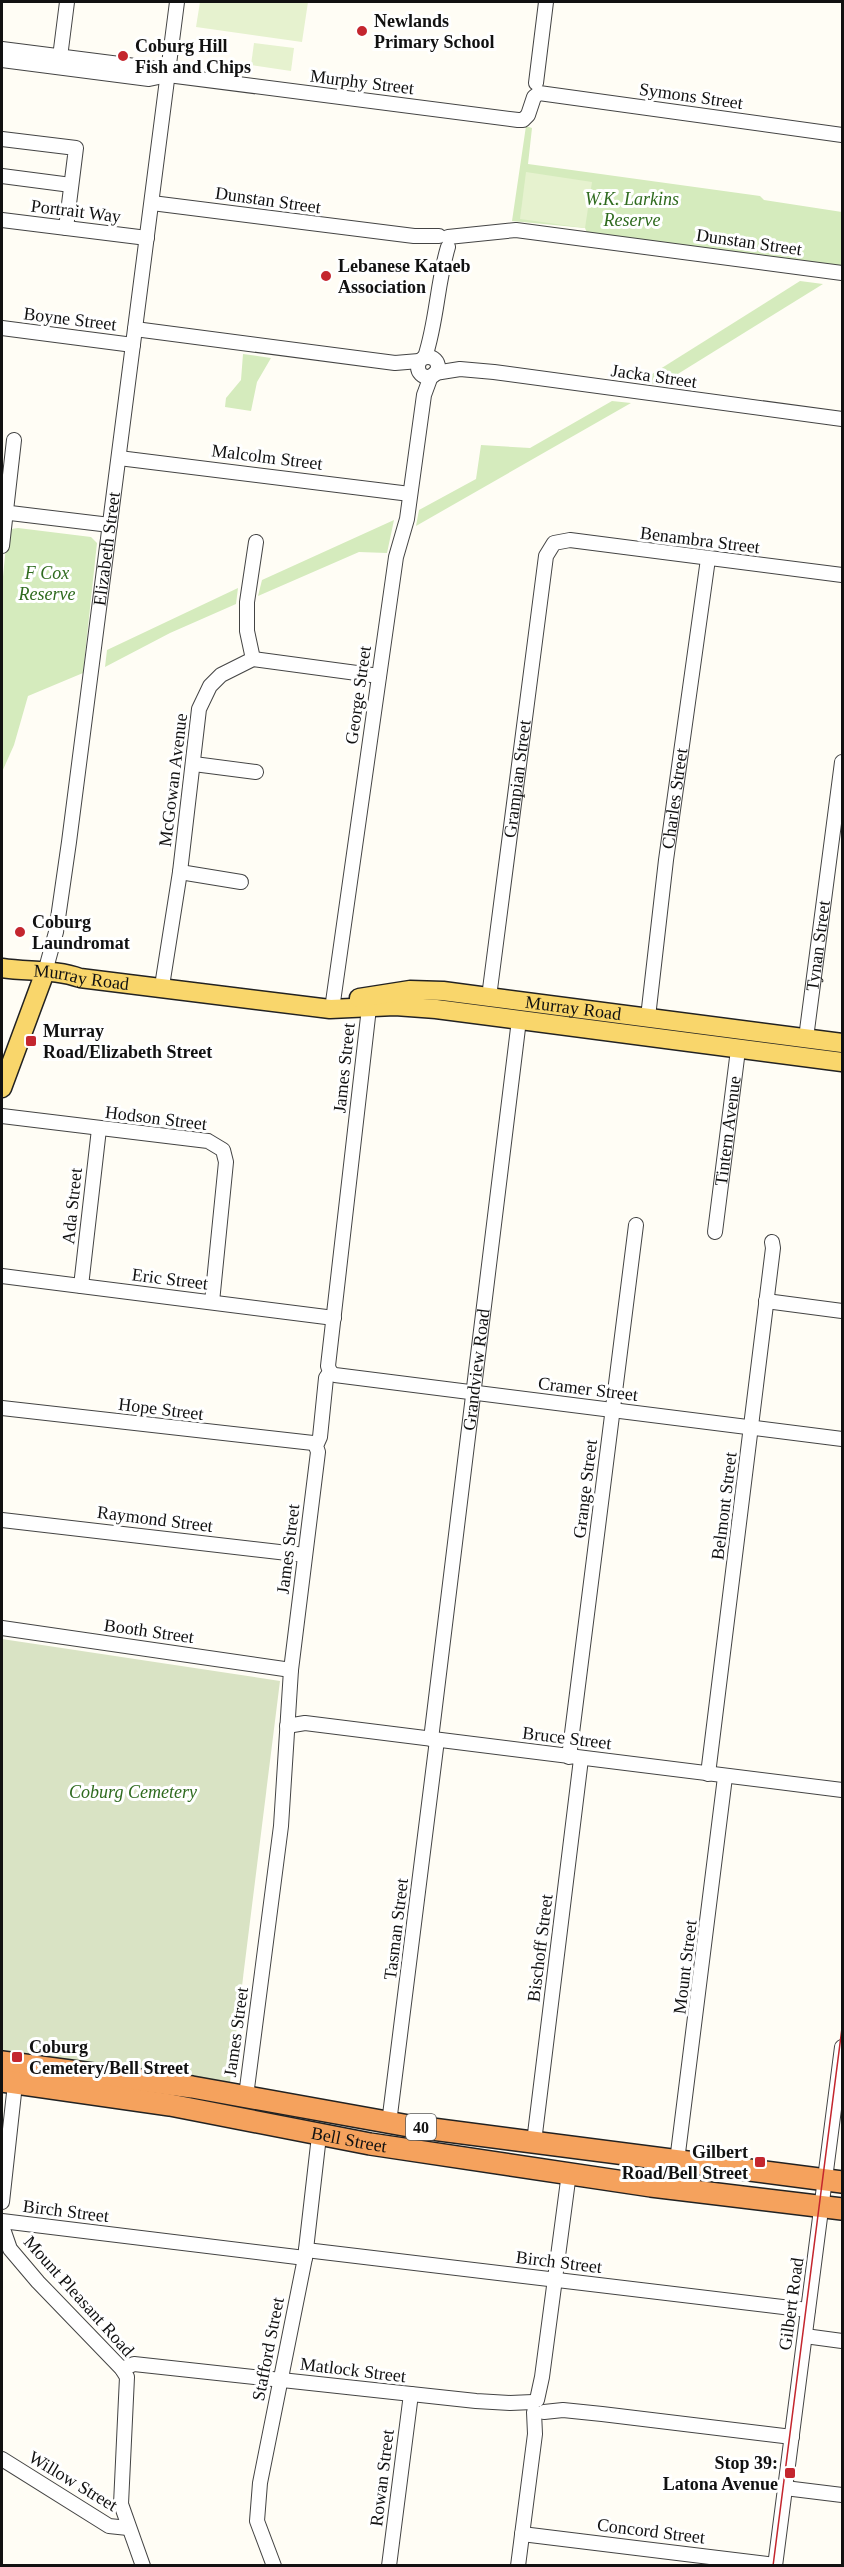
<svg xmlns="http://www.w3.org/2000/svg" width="844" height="2567" viewBox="0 0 844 2567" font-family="'Times New Roman',serif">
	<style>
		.green { fill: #d5ebbd }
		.cemetery { fill: #d9e3c4 }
		.pitch { fill: #e6f2cf }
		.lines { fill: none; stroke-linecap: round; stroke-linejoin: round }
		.minor-casing { stroke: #444; stroke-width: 16 }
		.major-casing { stroke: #222; stroke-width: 21 }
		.highway-casing { stroke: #222; stroke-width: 24 }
		.minor { stroke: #fff; stroke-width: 14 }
		.major { stroke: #f9d66b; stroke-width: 18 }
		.highway { stroke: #f5a25d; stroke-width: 21 }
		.tram { stroke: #c4262e; stroke-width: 1.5 }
		.poi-dot { fill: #c4262e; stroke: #fff; stroke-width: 2 }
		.labels { text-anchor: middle; stroke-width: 6; stroke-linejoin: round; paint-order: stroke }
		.shield { fill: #fff; stroke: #585858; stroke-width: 1.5 }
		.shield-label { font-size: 16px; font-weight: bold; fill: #111 }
		.poi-label { font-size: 18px; font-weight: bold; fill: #111; stroke: #fff; text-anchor: start }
		.street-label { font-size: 18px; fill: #111; stroke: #fff }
		.park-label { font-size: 18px; font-style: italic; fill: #2f6b1f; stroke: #fff }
	</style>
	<rect width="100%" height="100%" fill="#fffdf5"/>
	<g class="green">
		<polygon points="526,126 532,128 528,164 760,196 764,200 842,212 842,269 588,235 585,228 512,221"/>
		<polygon points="800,281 823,284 660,385 641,381"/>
		<polygon points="243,354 271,358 257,382 251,411 225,407 226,398 241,380"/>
		<polygon points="612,401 631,403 416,526 419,510 476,479 481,445 530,448"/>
		<polygon points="394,520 387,553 359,552 258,596 262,580"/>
		<polygon points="18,528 91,537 97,543 83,673 28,696 14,745 2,772 2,587 7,535 11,529"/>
		<polygon points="238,588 236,604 170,633 105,667 107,650"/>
	</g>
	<polygon class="cemetery" points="2,1639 280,1681 230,2082 2,2050"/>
	<g class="pitch">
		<polygon points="200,2 308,2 302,42 196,27"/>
		<polygon points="254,43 294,48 291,71 251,65"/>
		<polygon points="526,172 592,182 585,228 520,219"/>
	</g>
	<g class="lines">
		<defs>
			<g id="minor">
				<polyline points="2,49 151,68 168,75 518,120 523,120 528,115 534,97 539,93 842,135"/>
				<polyline points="2,60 149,79 168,75"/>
				<polyline points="59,65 67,2"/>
				<polyline points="536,83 546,2"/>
				<polyline points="2,139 76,148 66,228"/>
				<polyline points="2,176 71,185"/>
				<polyline points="152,203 414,236 439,236"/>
				<polyline points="2,220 147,238"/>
				<polyline points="448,237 516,230 842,273"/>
				<polyline points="2,328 133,345"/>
				<polyline points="135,329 395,363 419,361"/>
				<circle cx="428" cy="367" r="10"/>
				<path d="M425 357C437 321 437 283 448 247"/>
				<polyline points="435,373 460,369 494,372 842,419"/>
				<polyline points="119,458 410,494"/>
				<polyline points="2,512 110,525"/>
				<polyline points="2,546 14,440"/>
				<polyline points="253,659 247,631 247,602 256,542"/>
				<polyline points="194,764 256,772"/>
				<polyline points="180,872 241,882"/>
				<path id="s1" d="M45 972 56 932 69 842 177 2"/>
				<polyline points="162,986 180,872 199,709 210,686 221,675 253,659 379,676"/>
				<path id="s2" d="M489 997 546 556 554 543 570 540 842 575"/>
				<polyline points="333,1002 396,557 407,519 424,395 431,376"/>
				<path id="s3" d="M648 1017 666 860 708 559"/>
				<path id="s4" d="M806 1038 842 762"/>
				<polyline points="2,1116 208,1141 223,1150 226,1162 212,1302"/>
				<path id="s5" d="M715 1232 738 1050"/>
				<polyline points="2,1276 334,1318"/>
				<polyline points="81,1286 99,1129"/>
				<polyline points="766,1301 842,1311"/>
				<polyline points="330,1372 335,1375 842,1439"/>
				<polyline points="2,1408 313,1443 316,1446"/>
				<polyline points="2,1520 305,1555"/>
				<polyline points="2,1628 291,1670"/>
				<polyline points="287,1726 305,1723 842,1790"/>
				<path id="s6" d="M431 1739 519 1020"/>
				<polyline points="569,1757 636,1225"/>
				<polyline points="708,1774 773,1248 772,1242"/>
				<polyline points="246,2096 281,1826 291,1670 318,1452 316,1446 320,1437 326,1378 330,1372 328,1366 369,1008"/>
				<polyline points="389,2123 437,1740"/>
				<polyline points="534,2142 581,1759"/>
				<polyline points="677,2161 725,1777"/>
				<polyline points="2,2202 16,2075"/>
				<polyline points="2,2221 305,2258"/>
				<polyline points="2,2226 10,2249 38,2282 122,2369 127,2377 121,2504 143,2566"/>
				<polyline points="306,2250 808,2310"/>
				<polyline points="805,2336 842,2341"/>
				<polyline points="122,2369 134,2364 476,2401 510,2403 533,2402"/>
				<polyline points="537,2400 542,2377 569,2173"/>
				<polyline points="544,2412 563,2410 602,2414 792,2437"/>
				<polyline points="2,2459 109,2526 128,2528"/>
				<polyline points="785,2488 842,2495"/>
				<polyline points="522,2534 775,2565"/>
				<polyline points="274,2566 257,2521 260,2483 305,2258 319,2136"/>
				<polyline points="389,2566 411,2394"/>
				<polyline points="518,2566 535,2434 534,2412"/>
				<polyline points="775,2566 842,2047"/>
			</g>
			<g id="major">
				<path id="s7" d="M2 968C28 972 56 969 80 978L330 1009 395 1006 436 1009 842 1062"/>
				<path id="s8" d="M359 998 410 990 443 991 842 1043"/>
				<polyline points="2,1088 45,972"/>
			</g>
			<g id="highway">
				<polyline points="2,2062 192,2087 409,2126 842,2182"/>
				<path id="s9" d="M2 2081 170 2105 370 2144 651 2186 842 2209"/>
			</g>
		</defs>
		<use href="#minor" class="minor-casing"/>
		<use href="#major" class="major-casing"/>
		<use href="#highway" class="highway-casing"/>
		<use href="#minor" class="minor"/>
		<use href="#major" class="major"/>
		<use href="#highway" class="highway"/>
		<polyline class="tram" points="773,2566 842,2028"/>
	</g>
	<g class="poi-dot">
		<circle cx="362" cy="31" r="6"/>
		<circle cx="123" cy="56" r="6"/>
		<circle cx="326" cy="276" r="6"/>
		<circle cx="20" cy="932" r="6"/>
		<rect x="25" y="1035" width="12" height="12" rx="3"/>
		<rect x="11" y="2051" width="12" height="12" rx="3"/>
		<rect x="754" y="2156" width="12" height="12" rx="3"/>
		<rect x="784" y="2467" width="12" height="12" rx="3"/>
	</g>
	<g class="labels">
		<rect class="shield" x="406" y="2114" width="30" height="26" rx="4.5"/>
		<g class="shield-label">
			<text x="421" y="2133">40</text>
		</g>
		<g class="poi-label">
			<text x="374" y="27">Newlands<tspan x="374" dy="21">Primary School</tspan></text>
			<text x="135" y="52">Coburg Hill<tspan x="135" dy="21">Fish and Chips</tspan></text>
			<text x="338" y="272">Lebanese Kataeb<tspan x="338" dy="21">Association</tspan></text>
			<text x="32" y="928">Coburg<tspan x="32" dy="21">Laundromat</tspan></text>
			<text x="43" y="1037">Murray<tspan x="43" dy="21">Road/Elizabeth Street</tspan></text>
			<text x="29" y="2053">Coburg<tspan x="29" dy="21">Cemetery/Bell Street</tspan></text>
			<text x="748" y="2158" text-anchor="end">Gilbert<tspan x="748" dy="21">Road/Bell Street</tspan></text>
			<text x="778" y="2469" text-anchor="end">Stop 39:<tspan x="778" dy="21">Latona Avenue</tspan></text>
		</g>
		<g class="street-label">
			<text transform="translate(362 82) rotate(7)" y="6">Murphy Street</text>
			<text transform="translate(691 96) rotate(8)" y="6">Symons Street</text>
			<text transform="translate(268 200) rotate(8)" y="6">Dunstan Street</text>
			<text transform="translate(76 211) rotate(7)" y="6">Portrait Way</text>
			<text transform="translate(749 242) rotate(8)" y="6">Dunstan Street</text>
			<text transform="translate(70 319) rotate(7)" y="6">Boyne Street</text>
			<text transform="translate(654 376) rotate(8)" y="6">Jacka Street</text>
			<text transform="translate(267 457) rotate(7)" y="6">Malcolm Street</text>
			<text transform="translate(700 540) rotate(7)" y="6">Benambra Street</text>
			<text dy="6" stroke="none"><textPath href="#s1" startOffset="428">Elizabeth Street</textPath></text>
			<text transform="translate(358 695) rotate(-82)" y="6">George Street</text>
			<text dy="6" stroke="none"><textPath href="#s2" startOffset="220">Grampian Street</textPath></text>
			<text transform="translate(173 780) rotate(-83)" y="6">McGowan Avenue</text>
			<text dy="6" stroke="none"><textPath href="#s3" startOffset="220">Charles Street</textPath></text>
			<text dy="6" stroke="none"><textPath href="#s4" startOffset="93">Tynan Street</textPath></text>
			<text dy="6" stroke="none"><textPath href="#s7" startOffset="80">Murray Road</textPath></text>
			<text dy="6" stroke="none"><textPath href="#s8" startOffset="216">Murray Road</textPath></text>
			<text transform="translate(344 1068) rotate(-84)" y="6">James Street</text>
			<text transform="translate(156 1118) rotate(7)" y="6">Hodson Street</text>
			<text dy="6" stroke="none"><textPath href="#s5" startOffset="102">Tintern Avenue</textPath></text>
			<text transform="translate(72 1206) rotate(-84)" y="6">Ada Street</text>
			<text transform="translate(170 1279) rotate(7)" y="6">Eric Street</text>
			<text dy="6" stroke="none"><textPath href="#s6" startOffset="372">Grandview Road</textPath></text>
			<text transform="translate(588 1389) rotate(7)" y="6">Cramer Street</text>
			<text transform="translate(161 1409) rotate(7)" y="6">Hope Street</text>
			<text transform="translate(585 1489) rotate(-83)" y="6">Grange Street</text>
			<text transform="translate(724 1506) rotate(-83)" y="6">Belmont Street</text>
			<text transform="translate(155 1519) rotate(7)" y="6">Raymond Street</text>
			<text transform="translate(288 1549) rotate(-83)" y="6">James Street</text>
			<text transform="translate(149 1631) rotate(8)" y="6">Booth Street</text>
			<text transform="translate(567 1738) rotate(7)" y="6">Bruce Street</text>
			<text transform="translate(396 1929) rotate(-83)" y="6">Tasman Street</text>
			<text transform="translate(540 1948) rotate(-83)" y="6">Bischoff Street</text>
			<text transform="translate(685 1967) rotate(-83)" y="6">Mount Street</text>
			<text transform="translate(236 2032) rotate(-82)" y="6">James Street</text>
			<text dy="6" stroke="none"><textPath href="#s9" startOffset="352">Bell Street</textPath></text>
			<text transform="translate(66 2211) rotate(7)" y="6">Birch Street</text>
			<text transform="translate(559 2262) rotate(7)" y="6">Birch Street</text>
			<text transform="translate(79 2296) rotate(48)" y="6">Mount Pleasant Road</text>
			<text transform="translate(791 2304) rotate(-82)" y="6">Gilbert Road</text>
			<text transform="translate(268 2349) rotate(-79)" y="6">Stafford Street</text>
			<text transform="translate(353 2370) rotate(7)" y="6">Matlock Street</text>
			<text transform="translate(382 2478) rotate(-83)" y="6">Rowan Street</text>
			<text transform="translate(73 2481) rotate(31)" y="6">Willow Street</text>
			<text transform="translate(651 2531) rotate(7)" y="6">Concord Street</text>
		</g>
		<g class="park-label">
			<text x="632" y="205">W.K. Larkins<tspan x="632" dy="21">Reserve</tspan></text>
			<text x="47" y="579">F Cox<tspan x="47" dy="21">Reserve</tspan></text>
			<text x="133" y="1798">Coburg Cemetery</text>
		</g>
	</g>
	<rect width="844" height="2567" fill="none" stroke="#111111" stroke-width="6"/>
</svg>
